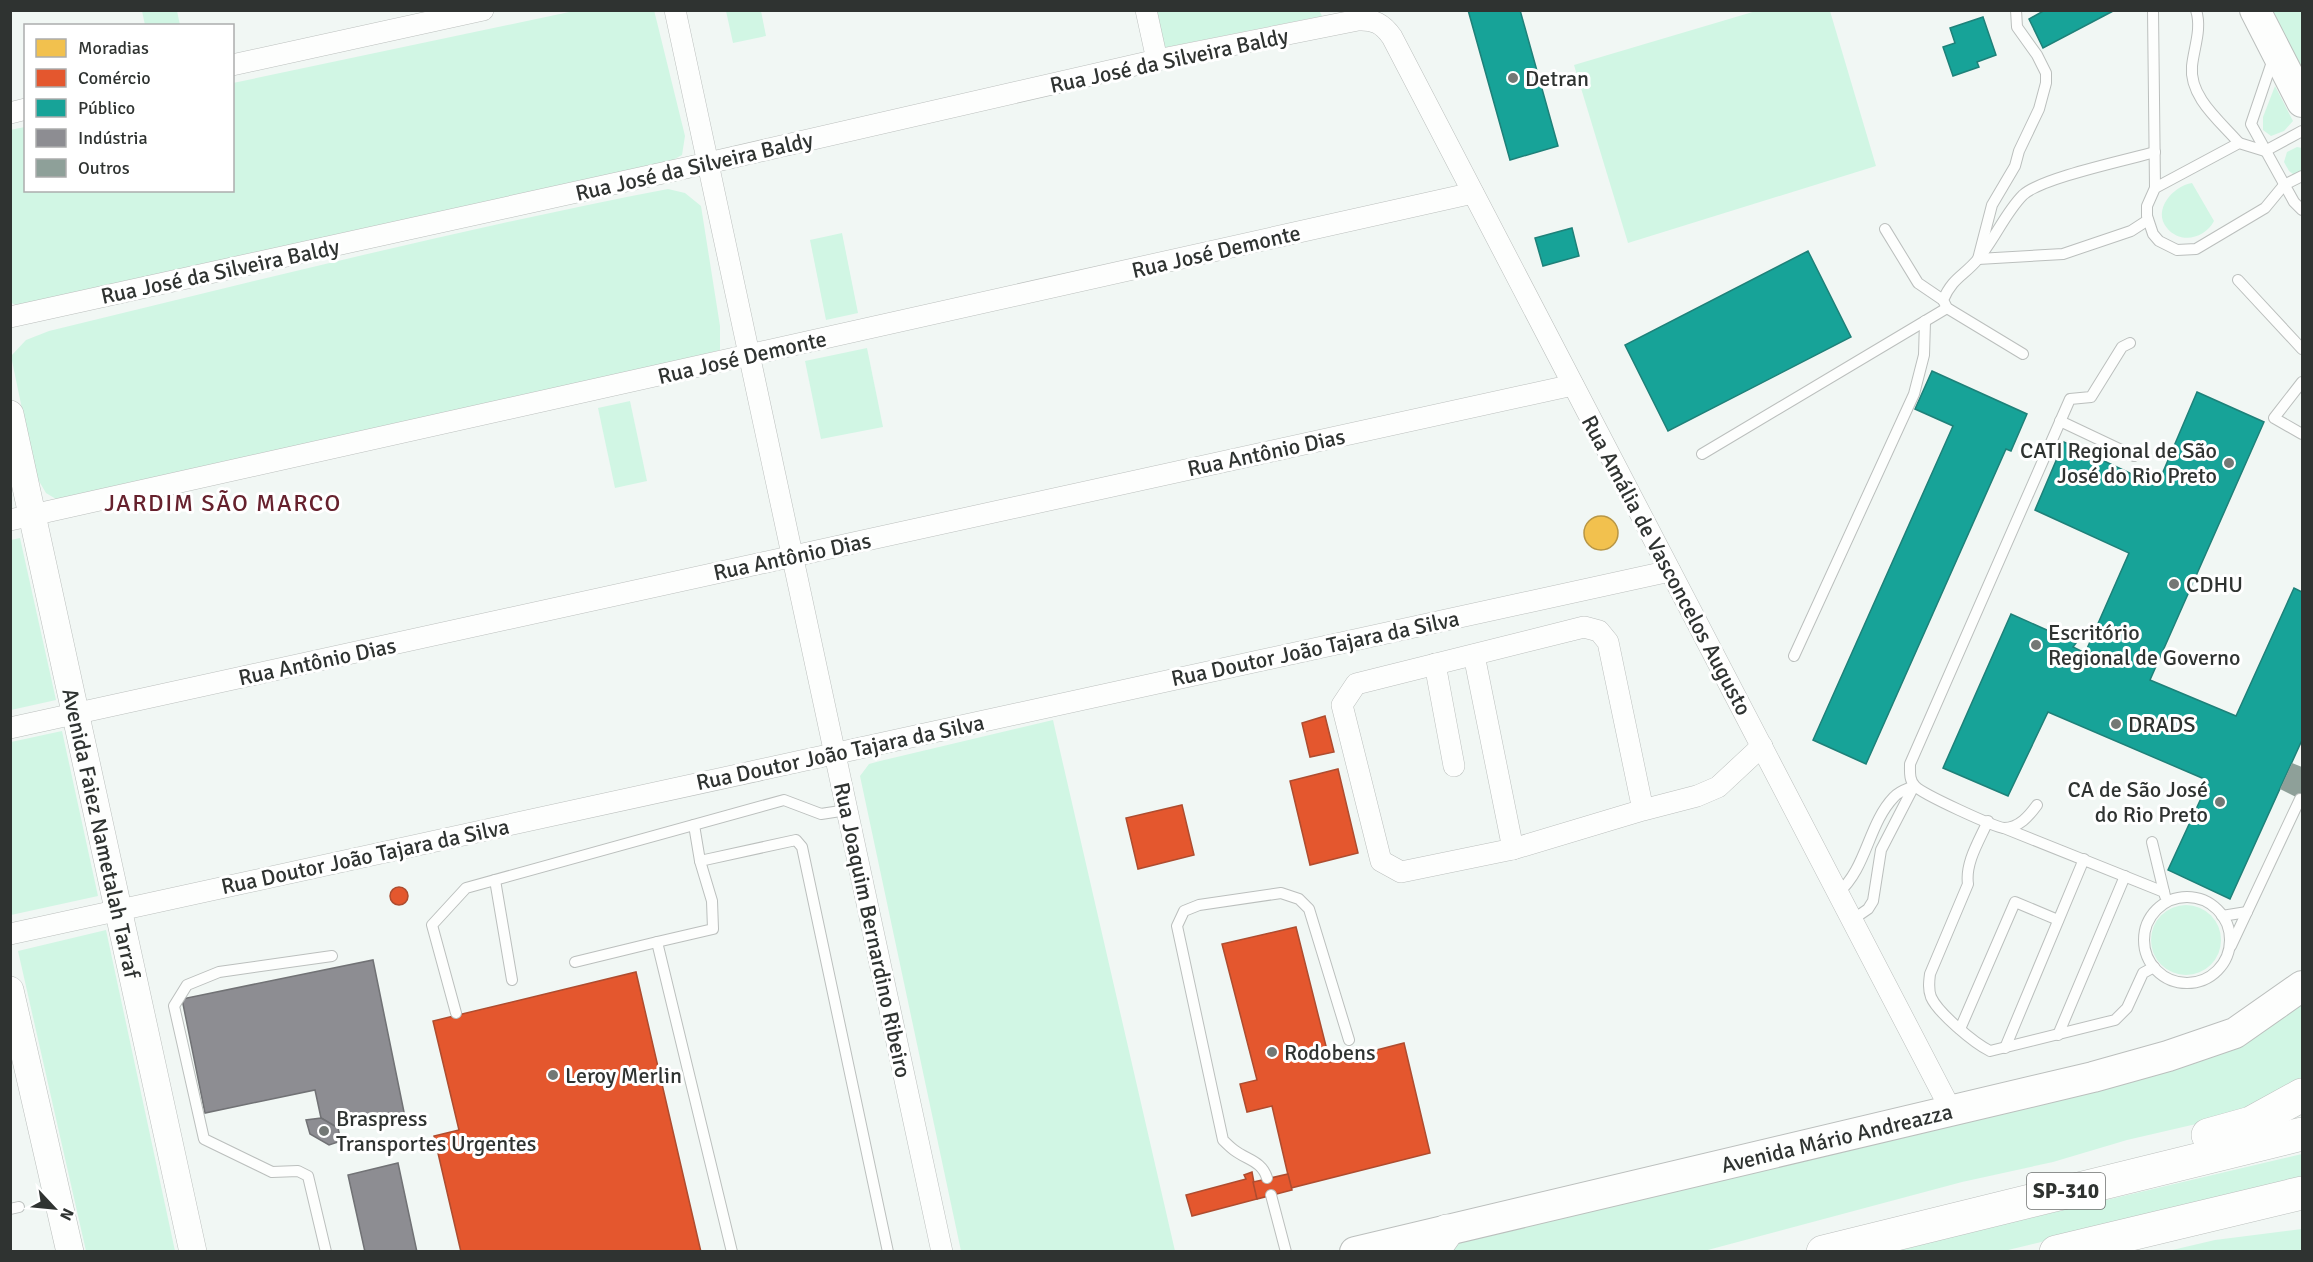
<svg xmlns="http://www.w3.org/2000/svg" width="2313" height="1262" viewBox="0 0 2313 1262" font-family="Signika,sans-serif">
	<style>
		.green { fill: #d1f6e4 }
		.homes { fill: #f2c14e; stroke: #b89645; stroke-width: 1.5 }
		.shops { fill: #e4572e; stroke: #ae4c2f; stroke-width: 1.5 }
		.public { fill: #17a398; stroke: #1e8179; stroke-width: 1.5 }
		.industry { fill: #8d8d92; stroke: #717275; stroke-width: 1.5 }
		.building { fill: #8ea099 }
		.lines { fill: none; stroke-linecap: round; stroke-linejoin: round }
		.service-casing { stroke: #bbbfbd; stroke-width: 12 }
		.minor-casing { stroke: #bbbfbd; stroke-width: 22 }
		.tertiary-casing { stroke: #bbbfbd; stroke-width: 28 }
		.secondary-casing { stroke: #bbbfbd; stroke-width: 32 }
		.motorway-casing { stroke: #bbbfbd; stroke-width: 34 }
		.service { stroke: #fdfefd; stroke-width: 10 }
		.minor { stroke: #fdfefd; stroke-width: 21 }
		.tertiary { stroke: #fdfefd; stroke-width: 27 }
		.secondary { stroke: #fdfefd; stroke-width: 30 }
		.motorway { stroke: #fdfefd; stroke-width: 33 }
		.poi-dot { fill: #737875; stroke: #fff; stroke-width: 2 }
		.labels { text-anchor: middle; stroke-width: 6; stroke-linejoin: round; paint-order: stroke }
		.shield { fill: #fff; stroke: #6d706f; stroke-width: 1.5 }
		.shield-label { font-size: 21px; font-weight: bold; fill: #2f3331 }
		.street-label { font-size: 22px; fill: #2f3331; stroke: #fff }
		.poi-label { font-size: 22px; fill: #2f3331; stroke: #fff; text-anchor: start }
		.neighbourhood-label { font-size: 24px; letter-spacing: 1.5px; fill: #66212d; stroke: #fff }
	</style>
	<rect width="100%" height="100%" fill="#f1f7f4"/>
	<g class="green">
		<polygon points="654,10 685,136 682,155 662,166 23,307 11,303 10,130 25,127 26,190 232,190 233,83 574,11"/>
		<polygon points="1319,10 1322,16 1163,48 1154,11"/>
		<polygon points="142,11 177,11 180,25 145,25"/>
		<polygon points="726,11 761,11 766,36 733,43"/>
		<polygon points="1756,11 1830,11 1876,166 1628,243 1574,65"/>
		<polygon points="2265,11 2302,11 2302,83"/>
		<polygon points="2275,86 2293,121 2284,131 2271,136 2263,130 2263,117"/>
		<polygon points="2297,147 2302,148 2302,174 2293,174 2289,171 2284,162 2287,152"/>
		<path d="M2192 183 2214 221C2205 238 2181 245 2167 228 2152 210 2173 186 2192 183Z"/>
		<path d="M668 189 685 193 701 206 720 326V350L576 388 61 502 46 493 36 476 11 356 26 340 49 331C255 281 460 229 668 189Z"/>
		<polygon points="842,233 858,313 826,320 810,240"/>
		<polygon points="867,348 883,427 821,439 805,361"/>
		<polygon points="630,401 647,481 615,488 598,408"/>
		<polygon points="20,538 56,700 11,710 11,540"/>
		<polygon points="1053,720 1055,729 1175,1251 961,1251 860,776 869,764 880,761"/>
		<polygon points="62,731 98,896 11,915 11,742"/>
		<circle cx="2186" cy="940" r="35"/>
		<polygon points="106,930 175,1251 86,1251 18,951"/>
		<polygon points="2302,999 2302,1078 2260,1103 2222,1118 2127,1140 2053,1162 1962,1182 1704,1251 1446,1252 1459,1241 1874,1140"/>
		<polygon points="2302,1154 2302,1178 2004,1251 1886,1252"/>
		<polygon points="2302,1229 2302,1251 2168,1251 2215,1240"/>
	</g>
	<circle class="homes" cx="1601" cy="533" r="17"/>
	<g class="shops">
		<polygon points="1325,716 1334,752 1310,757 1302,723"/>
		<polygon points="1338,769 1358,853 1310,865 1290,781"/>
		<polygon points="1182,805 1194,855 1138,869 1126,818"/>
		<circle cx="399" cy="896" r="9"/>
		<polygon points="1296,927 1330,1062 1404,1043 1430,1153 1291,1188 1272,1106 1247,1112 1240,1084 1257,1080 1222,944"/>
		<polygon points="636,972 701,1252 461,1252 434,1136 459,1130 433,1021"/>
		<polygon points="1252,1172 1257,1199 1192,1216 1186,1195 1246,1179 1244,1175"/>
		<polygon points="1288,1174 1292,1190 1257,1199 1253,1182"/>
	</g>
	<g class="public">
		<polygon points="1468,10 1520,10 1558,146 1510,160"/>
		<polygon points="2045,10 2115,10 2043,48 2029,19"/>
		<polygon points="1983,17 1996,55 1977,62 1979,67 1953,76 1943,47 1955,43 1950,28"/>
		<polygon points="1572,228 1579,256 1543,266 1535,238"/>
		<polygon points="1808,251 1851,337 1668,431 1625,345"/>
		<polygon points="1932,371 2027,414 2011,451 2006,449 1866,764 1813,740 1953,426 1915,409"/>
		<polygon points="2197,392 2264,422 2150,680 2236,716 2294,588 2302,592 2302,740 2230,899 2168,870 2209,781 2048,712 2008,796 1943,768 2011,614 2076,643 2073,647 2085,653 2129,553 2035,510 2064,442 2157,486"/>
	</g>
	<g class="industry">
		<polygon points="373,960 405,1117 338,1128 321,1118 315,1090 205,1113 182,999"/>
		<polygon points="321,1118 338,1128 341,1141 329,1145 310,1134 306,1120"/>
		<polygon points="398,1163 417,1252 365,1252 348,1175"/>
	</g>
	<polygon class="building" points="2292,763 2302,767 2302,800 2280,789"/>
	<g class="lines">
		<defs>
			<g id="service">
				<polyline points="2016,10 2017,27 2037,55 2046,73 2046,83 2039,109 2019,151 2015,166 1992,205 1978,259 2063,254 2131,231 2148,220"/>
				<polyline points="2153,10 2155,188"/>
				<path d="M2196 10C2202 29 2194 47 2192 66 2189 97 2220 121 2239 143"/>
				<polyline points="2273,59 2251,124 2294,202 2302,210"/>
				<polyline points="2302,131 2265,151 2239,143 2155,188 2147,206 2147,216 2153,234 2159,241 2177,250 2196,249 2265,208 2284,185 2302,176"/>
				<polyline points="1885,229 1918,283 1943,300"/>
				<polyline points="2238,280 2302,349"/>
				<path d="M2023 354 1947 308 1943 300C1953 277 1964 276 1978 259 1995 239 2005 213 2023 195 2041 178 2127 160 2155 152"/>
				<polyline points="2302,382 2274,418 2302,434"/>
				<polyline points="2060,421 2134,456"/>
				<polyline points="1702,454 1947,308"/>
				<polyline points="1794,656 1914,394 1924,355 1925,321"/>
				<path d="M2037 805C2029 816 2019 828 2004 828 1994 827 1922 794 1915 786 1909 780 1910 772 1910 764L2070 399 2091 397 2122 347 2130 343"/>
				<path d="M1988 821C1979 841 1965 863 1968 884L1930 974C1929 982 1928 989 1931 997 1938 1013 1974 1043 1990 1051L2115 1020 2127 1008 2143 973 2154 967"/>
				<polyline points="694,825 700,861"/>
				<polyline points="2004,828 2164,892"/>
				<polyline points="2152,842 2165,896"/>
				<polyline points="495,880 512,980"/>
				<path d="M1838 893C1867 868 1868 824 1894 797 1899 791 1907 789 1914 786"/>
				<circle cx="2187" cy="940" r="43"/>
				<polyline points="2222,916 2247,912"/>
				<polyline points="1852,920 1868,909 1873,901 1881,850 1914,786"/>
				<polyline points="2231,946 2300,799"/>
				<polyline points="575,962 657,942"/>
				<polyline points="456,1013 432,925 466,888 784,800 821,814 847,810"/>
				<polyline points="1960,1029 2015,902 2058,920"/>
				<polyline points="2058,1035 2125,876"/>
				<polyline points="2005,1048 2084,859"/>
				<path d="M1267 1178C1262 1161 1247 1160 1234 1150 1230 1147 1226 1143 1223 1140L1177 926 1184 911 1199 905 1281 893 1299 899 1309 909 1349 1040"/>
				<polyline points="1271,1195 1286,1252"/>
				<polyline points="10,1209 19,1207"/>
				<polyline points="326,1252 308,1176 298,1171 272,1172 204,1139 174,1006 187,985 219,972 332,956"/>
				<polyline points="732,1252 657,942 713,929 712,901 700,861 796,840 802,847 888,1252"/>
			</g>
			<g id="minor">
				<polyline points="675,10 942,1252"/>
				<polyline points="1146,10 1157,60"/>
				<polyline points="232,65 483,10"/>
				<polyline points="10,113 26,109"/>
				<path d="M10 317 708 163 1157 60 1358 20C1374 19 1383 24 1392 37L1951 1110"/>
				<polyline points="10,520 1473,193"/>
				<polyline points="1474,655 1513,849"/>
				<polyline points="1435,664 1454,766"/>
				<polyline points="10,728 1573,385"/>
				<polyline points="1643,810 1608,642 1599,631 1584,627 1356,684 1342,705 1381,861 1401,872 1513,849 1643,810 1697,796 1718,787 1762,746"/>
				<polyline points="10,934 1670,571"/>
			</g>
			<g id="tertiary">
				<path id="s1" d="M10 414 193 1252"/>
				<polyline points="10,990 70,1252"/>
			</g>
			<g id="secondary">
				<polyline points="2255,10 2302,102"/>
				<path id="s2" d="M1355 1252 2093 1077 2168 1056 2235 1033 2302 986"/>
			</g>
			<g id="motorway">
				<polyline points="2208,1135 2251,1123 2302,1095"/>
				<polyline points="1432,1252 1447,1231"/>
				<polyline points="1823,1252 2302,1134"/>
				<polyline points="2056,1252 2302,1193"/>
			</g>
		</defs>
		<use href="#service" class="service-casing"/>
		<use href="#minor" class="minor-casing"/>
		<use href="#tertiary" class="tertiary-casing"/>
		<use href="#secondary" class="secondary-casing"/>
		<use href="#motorway" class="motorway-casing"/>
		<use href="#service" class="service"/>
		<use href="#minor" class="minor"/>
		<use href="#tertiary" class="tertiary"/>
		<use href="#secondary" class="secondary"/>
		<use href="#motorway" class="motorway"/>
	</g>
	<g class="poi-dot">
		<circle cx="1513" cy="78" r="6"/>
		<circle cx="2229" cy="463" r="6"/>
		<circle cx="2174" cy="584" r="6"/>
		<circle cx="2036" cy="645" r="6"/>
		<circle cx="2116" cy="724" r="6"/>
		<circle cx="2220" cy="802" r="6"/>
		<circle cx="1272" cy="1052" r="6"/>
		<circle cx="553" cy="1075" r="6"/>
		<circle cx="324" cy="1131" r="6"/>
	</g>
	<g class="labels">
		<rect class="shield" x="2027" y="1173" width="78" height="36" rx="4.5"/>
		<g class="shield-label">
			<text x="2066" y="1198">SP-310</text>
		</g>
		<g class="street-label">
			<text transform="translate(1169 60) rotate(-12)" y="8">Rua José da Silveira Baldy</text>
			<text transform="translate(694 166) rotate(-13)" y="8">Rua José da Silveira Baldy</text>
			<text transform="translate(1216 251) rotate(-13)" y="8">Rua José Demonte</text>
			<text transform="translate(220 271) rotate(-12)" y="8">Rua José da Silveira Baldy</text>
			<text transform="translate(742 357) rotate(-13)" y="8">Rua José Demonte</text>
			<text transform="translate(1266 452) rotate(-12)" y="8">Rua Antônio Dias</text>
			<text transform="translate(792 556) rotate(-12)" y="8">Rua Antônio Dias</text>
			<text transform="translate(1667 565) rotate(62)" y="8">Rua Amália de Vasconcelos Augusto</text>
			<text transform="translate(1315 648) rotate(-12)" y="8">Rua Doutor João Tajara da Silva</text>
			<text transform="translate(317 661) rotate(-12)" y="8">Rua Antônio Dias</text>
			<text transform="translate(840 752) rotate(-12)" y="8">Rua Doutor João Tajara da Silva</text>
			<text dy="8" stroke="none"><textPath href="#s1" startOffset="429">Avenida Faiez Nametalah Tarraf</textPath></text>
			<text transform="translate(365 856) rotate(-12)" y="8">Rua Doutor João Tajara da Silva</text>
			<text transform="translate(873 930) rotate(78)" y="8">Rua Joaquim Bernardino Ribeiro</text>
			<text dy="8" stroke="none"><textPath href="#s2" startOffset="495">Avenida Mário Andreazza</textPath></text>
		</g>
		<g class="poi-label">
			<text x="1525" y="86">Detran</text>
			<text x="2217" y="458" text-anchor="end">CATI Regional de São<tspan x="2217" dy="25">José do Rio Preto</tspan></text>
			<text x="2186" y="592">CDHU</text>
			<text x="2048" y="640">Escritório<tspan x="2048" dy="25">Regional de Governo</tspan></text>
			<text x="2128" y="732">DRADS</text>
			<text x="2208" y="797" text-anchor="end">CA de São José<tspan x="2208" dy="25">do Rio Preto</tspan></text>
			<text x="1284" y="1060">Rodobens</text>
			<text x="565" y="1083">Leroy Merlin</text>
			<text x="336" y="1126">Braspress<tspan x="336" dy="25">Transportes Urgentes</tspan></text>
		</g>
		<g class="neighbourhood-label">
			<text x="223" y="511">JARDIM SÃO MARCO</text>
		</g>
	</g>
	<rect width="2313" height="1262" fill="none" stroke="#2f3331" stroke-width="24"/>
	<rect x="24" y="24" width="210" height="168" fill="#ffffff" stroke="#acadad" stroke-width="1.5"/>
	<rect x="36" y="39" width="30" height="18" fill="#f2c14e" stroke="#acadad" stroke-width="1.5"/>
	<text x="78" y="54" font-size="18" fill="#2f3331">Moradias</text>
	<rect x="36" y="69" width="30" height="18" fill="#e4572e" stroke="#acadad" stroke-width="1.5"/>
	<text x="78" y="84" font-size="18" fill="#2f3331">Comércio</text>
	<rect x="36" y="99" width="30" height="18" fill="#17a398" stroke="#acadad" stroke-width="1.5"/>
	<text x="78" y="114" font-size="18" fill="#2f3331">Público</text>
	<rect x="36" y="129" width="30" height="18" fill="#8d8d92" stroke="#acadad" stroke-width="1.5"/>
	<text x="78" y="144" font-size="18" fill="#2f3331">Indústria</text>
	<rect x="36" y="159" width="30" height="18" fill="#8ea099" stroke="#acadad" stroke-width="1.5"/>
	<text x="78" y="174" font-size="18" fill="#2f3331">Outros</text>
	<g transform="translate(54 1208) rotate(116)" stroke="#ffffff" stroke-width="4.5" paint-order="stroke">
	<path d="M0-4.5L10 22L0 15L-10 22Z" fill="#2f3331"/>
	<text y="-9" font-size="16" font-weight="bold" text-anchor="middle" fill="#2f3331">N</text>
	</g>
</svg>
